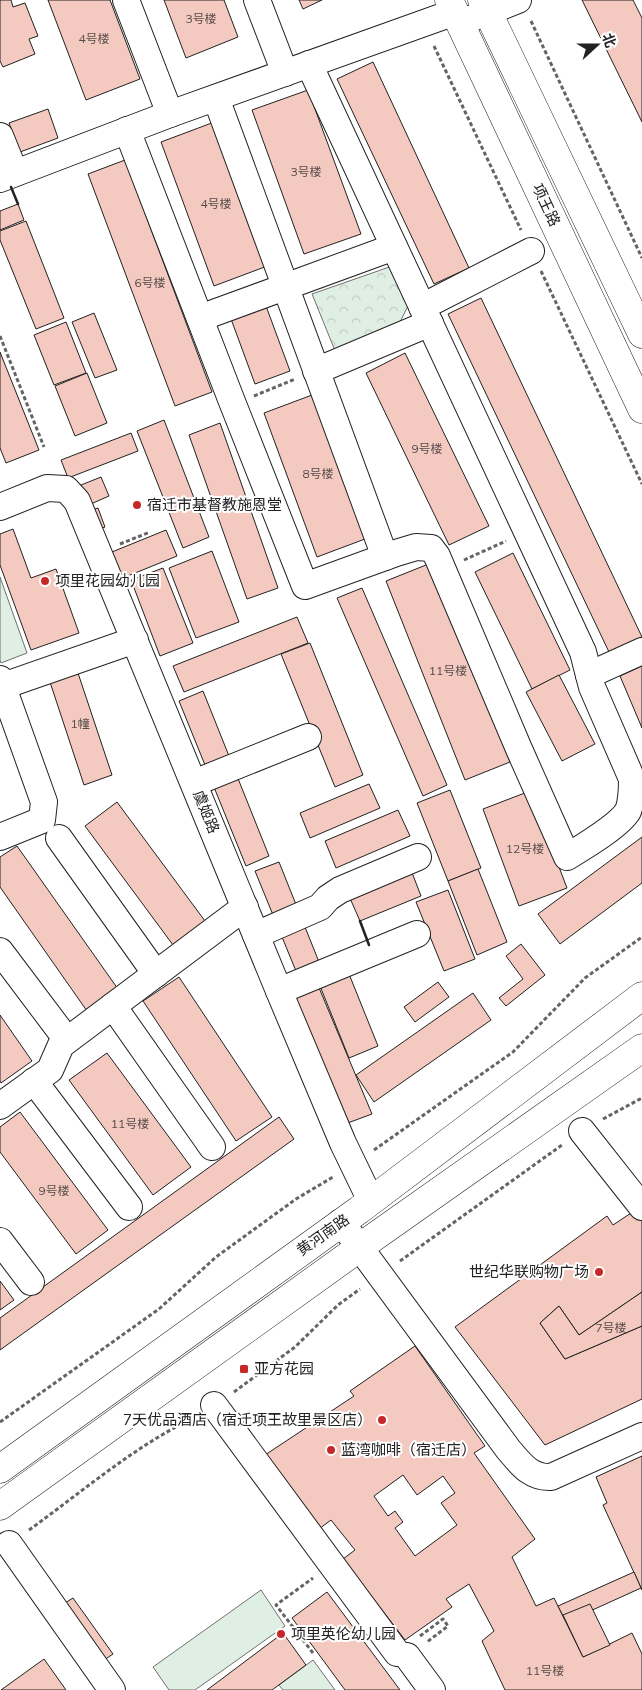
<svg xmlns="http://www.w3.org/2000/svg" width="642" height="1690" viewBox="0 0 642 1690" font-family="Mulish,'Noto Sans SC',sans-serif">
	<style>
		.green { fill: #e0efe3; stroke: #6f6f6f }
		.park { fill: url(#park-crowns); stroke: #6f6f6f }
		.building { fill: #f3c9c0; stroke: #222; fill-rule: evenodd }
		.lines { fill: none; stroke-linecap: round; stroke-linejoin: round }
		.minor-casing { stroke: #222; stroke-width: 28 }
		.major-casing { stroke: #222; stroke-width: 29 }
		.path { stroke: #646464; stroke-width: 3; stroke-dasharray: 4 2.5; stroke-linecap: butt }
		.minor { stroke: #fff; stroke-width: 26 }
		.major { stroke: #fff; stroke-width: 28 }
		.wall { stroke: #222; stroke-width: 2.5 }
		.poi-dot { fill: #c62828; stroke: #fff; stroke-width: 2 }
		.labels { text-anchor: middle; stroke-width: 4; stroke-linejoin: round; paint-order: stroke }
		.number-label { font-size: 12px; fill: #564c4a }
		.street-label { font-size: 15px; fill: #222; stroke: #fff }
		.poi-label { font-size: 15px; fill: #222; stroke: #fff; text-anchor: start }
	</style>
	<defs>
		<pattern id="park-crowns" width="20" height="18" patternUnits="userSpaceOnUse" patternTransform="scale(1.25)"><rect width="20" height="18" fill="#e0efe3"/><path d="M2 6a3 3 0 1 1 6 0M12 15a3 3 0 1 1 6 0" fill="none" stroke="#c0cdc2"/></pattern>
	</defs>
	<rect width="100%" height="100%" fill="#fff"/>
	<g class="green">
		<polygon points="0,577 27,653 1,663 0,660"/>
		<polygon points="261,1590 285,1626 195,1690 169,1690 153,1667"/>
		<polygon points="313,1660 335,1690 283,1690 279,1685"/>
	</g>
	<polygon class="park" points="395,265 411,300 397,328 336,353 312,294"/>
	<g class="building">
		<polygon points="0,0 11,0 13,7 25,3 38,36 29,39 35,54 3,67 0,61"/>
		<polygon points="48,0 110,0 140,79 86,100"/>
		<polygon points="164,0 224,0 238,37 186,58"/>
		<polygon points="299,0 322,0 303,9"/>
		<polygon points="582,0 633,0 642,18 642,122"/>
		<polygon points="373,62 469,268 434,284 337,79"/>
		<polygon points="308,90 361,234 304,254 252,110"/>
		<polygon points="48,109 58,138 20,152 9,123"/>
		<polygon points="217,121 270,265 214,286 161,142"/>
		<polygon points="125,160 212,392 175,406 88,174"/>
		<polygon points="18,204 24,220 0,230 0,211"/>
		<polygon points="26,221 64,318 36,329 0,240 0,231"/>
		<polygon points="481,298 642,637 609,652 448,314"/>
		<polygon points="266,306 290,371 255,384 231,319"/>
		<polygon points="94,313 117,370 95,378 72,322"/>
		<polygon points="66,322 86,373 54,385 34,335"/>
		<polygon points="0,352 39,450 6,463 0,448"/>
		<polygon points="405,353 489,526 449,545 366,373"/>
		<polygon points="87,373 107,423 75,436 55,386"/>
		<polygon points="320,392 373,536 317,557 264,413"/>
		<polygon points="164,420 209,537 183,548 137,431"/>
		<polygon points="220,423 278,588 247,599 189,435"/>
		<polygon points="131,433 138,451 68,478 61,460"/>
		<polygon points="101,477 109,496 84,507 76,487"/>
		<polygon points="98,508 105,527 97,530 89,511"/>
		<polygon points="13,529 31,578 56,569 79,633 31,650 0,565 0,534"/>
		<polygon points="166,530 177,556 118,580 107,554"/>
		<polygon points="212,551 239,622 196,638 169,568"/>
		<polygon points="513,553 570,670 532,689 475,572"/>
		<polygon points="431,563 510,762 465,780 386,581"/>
		<polygon points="163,568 193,643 160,656 131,580"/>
		<polygon points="362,588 447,785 423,796 337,598"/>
		<polygon points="297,617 308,643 184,692 173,666"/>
		<polygon points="310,643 363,775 335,787 281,654"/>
		<polygon points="75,664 112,775 84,785 47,673"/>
		<polygon points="642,666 642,728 620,676"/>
		<polygon points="559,675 595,744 562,761 526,692"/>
		<polygon points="203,691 269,856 246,866 179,701"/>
		<polygon points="369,784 380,808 310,838 300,813"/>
		<polygon points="450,790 481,868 448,881 417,803"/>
		<polygon points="530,791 567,888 519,906 483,809"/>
		<polygon points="117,802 205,921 173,945 85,826"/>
		<polygon points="398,810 410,836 336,868 325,841"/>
		<polygon points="642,837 642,883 560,944 538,914"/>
		<polygon points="17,846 118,989 87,1011 0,887 0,857"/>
		<polygon points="279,862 321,967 298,976 255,871"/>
		<polygon points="478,869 507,942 477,955 448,881"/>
		<polygon points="411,870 421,896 360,921 349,896"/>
		<polygon points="448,890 475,959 444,971 416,902"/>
		<polygon points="521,944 545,975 506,1006 499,998 523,979 506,956"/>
		<polygon points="347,969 378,1046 349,1058 318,981"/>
		<polygon points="179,977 272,1117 236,1141 143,1001"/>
		<polygon points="438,982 449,997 415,1022 404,1007"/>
		<polygon points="317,983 372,1114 345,1124 291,994"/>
		<polygon points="473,993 491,1020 374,1102 356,1075"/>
		<polygon points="0,1015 32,1061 1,1083 0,1081"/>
		<polygon points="107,1053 191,1167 153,1195 69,1080"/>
		<polygon points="20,1112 108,1230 76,1254 0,1152 0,1127"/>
		<polygon points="279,1117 294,1139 0,1350 0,1318"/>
		<polygon points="640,1207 642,1210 642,1292 579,1335 559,1306 540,1323 565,1359 642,1326 642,1399 545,1445 455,1327 607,1216 613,1225"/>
		<polygon points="0,1281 14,1300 0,1310"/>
		<polygon points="642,1292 642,1326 565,1359 540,1323 559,1306 579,1335"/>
		<path d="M415 1346 485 1446 474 1453 535 1539 512 1557 536 1606 554 1598 583 1657 632 1633 642 1654V1690H505L482 1641 494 1631 469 1584 446 1599 452 1607 405 1640 343 1559 355 1550 331 1520 319 1529 265 1455 354 1396 350 1391ZM403 1475 417 1495 443 1476 455 1493 441 1503 457 1525 415 1556 395 1528 403 1522 395 1511 388 1516 374 1496Z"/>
		<polygon points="642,1456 642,1590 603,1505 607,1503 596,1477"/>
		<polygon points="634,1572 641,1588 566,1622 558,1606"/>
		<polygon points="327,1592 400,1690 345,1690 292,1618"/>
		<polygon points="73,1598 113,1654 104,1660 65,1603"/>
		<polygon points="590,1604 610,1645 583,1657 563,1615"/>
		<polygon points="283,1633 306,1665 272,1690 207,1690"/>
		<polygon points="44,1659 66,1690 1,1690"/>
	</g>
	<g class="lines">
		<defs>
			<g id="minor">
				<polyline points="126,0 170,114"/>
				<polyline points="257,0 285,73"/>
				<polyline points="460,23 518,0"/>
				<polyline points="216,98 385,557"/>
				<path d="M127 130 231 399 305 586 396 553 416 547 431 548 437 556 519 749 567 857C583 847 619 826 628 811 632 801 632 789 632 779L592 687 583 652 309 64"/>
				<polyline points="0,136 15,173"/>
				<polyline points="0,179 170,114 455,12"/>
				<polyline points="422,307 531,251"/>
				<polyline points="200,318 394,247"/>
				<polyline points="316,371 430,323"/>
				<polyline points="0,507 47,488 66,489 77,501 279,991 343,1143 371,1201"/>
				<polyline points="589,675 642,651"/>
				<polyline points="0,679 44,802 42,820 0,837"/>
				<polyline points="0,687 135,640"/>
				<polyline points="194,783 308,737"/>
				<polyline points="59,838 156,974"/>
				<polyline points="256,935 320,907 328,898 340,890 418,857"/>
				<polyline points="0,951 67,1040"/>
				<polyline points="279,991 417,934"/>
				<polyline points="113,1006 212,1147"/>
				<polyline points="34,1081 129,1207"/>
				<polyline points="0,1106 50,1070 61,1045 245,907"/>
				<polyline points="582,1131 642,1207"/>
				<path d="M341 1222 508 1449C520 1463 530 1478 551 1477L642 1436"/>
				<polyline points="0,1241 31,1282"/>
				<polyline points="214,1405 397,1653"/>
				<polyline points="9,1544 112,1690"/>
				<polyline points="407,1656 432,1690"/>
			</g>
			<g id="major">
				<polyline points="449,0 642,409"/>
				<polyline points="482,0 642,334"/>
				<polyline points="0,1469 359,1210 642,996"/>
				<polyline points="0,1506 377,1235 642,1048"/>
			</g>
		</defs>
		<use href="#minor" class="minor-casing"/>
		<use href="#major" class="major-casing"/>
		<g class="path">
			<polyline points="531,21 642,258"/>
			<polyline points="434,46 521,230"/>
			<polyline points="541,271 642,484"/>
			<polyline points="0,336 44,447"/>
			<polyline points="254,396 295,379"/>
			<polyline points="120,544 150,532"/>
			<polyline points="464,560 506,541"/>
			<polyline points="603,1119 642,1098"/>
			<polyline points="374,1150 513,1052 585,978 642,937"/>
			<polyline points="400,1261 562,1145"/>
			<polyline points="234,1392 295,1347 338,1305 360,1289"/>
			<polyline points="0,1422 159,1309 216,1257 296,1199 333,1177"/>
			<path d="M29 1530C83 1491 135 1446 195 1417"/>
			<polyline points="420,1636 443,1619 448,1626 427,1642"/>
			<polyline points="313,1653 276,1605 313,1578"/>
		</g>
		<use href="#minor" class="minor"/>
		<use href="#major" class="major"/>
		<g class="wall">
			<polyline points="11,187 18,204"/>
			<polyline points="360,921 369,945"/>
		</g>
	</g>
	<g class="poi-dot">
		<circle cx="137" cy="505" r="5"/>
		<circle cx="45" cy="581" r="5"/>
		<circle cx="599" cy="1272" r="5"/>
		<rect x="239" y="1364" width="10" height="10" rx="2.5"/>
		<circle cx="382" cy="1420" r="5"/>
		<circle cx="331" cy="1450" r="5"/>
		<circle cx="281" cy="1634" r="5"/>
	</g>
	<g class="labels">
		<g class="number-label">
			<text x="201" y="23">3号楼</text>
			<text x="94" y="43">4号楼</text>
			<text x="306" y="176">3号楼</text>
			<text x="216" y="208">4号楼</text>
			<text x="150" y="287">6号楼</text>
			<text x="427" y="453">9号楼</text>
			<text x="318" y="478">8号楼</text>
			<text x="448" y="675">11号楼</text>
			<text x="80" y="728">1幢</text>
			<text x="525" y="853">12号楼</text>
			<text x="130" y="1128">11号楼</text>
			<text x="54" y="1195">9号楼</text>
			<text x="611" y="1332">7号楼</text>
			<text x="545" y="1675">11号楼</text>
		</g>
		<g class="street-label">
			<text transform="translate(546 205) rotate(65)" y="5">项王路</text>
			<text transform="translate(206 812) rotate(68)" y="5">虞姬路</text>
			<text transform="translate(323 1235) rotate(-35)" y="5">黄河南路</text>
		</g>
		<g class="poi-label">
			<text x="147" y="510">宿迁市基督教施恩堂</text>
			<text x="55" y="586">项里花园幼儿园</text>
			<text x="589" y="1277" text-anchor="end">世纪华联购物广场</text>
			<text x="254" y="1374">亚方花园</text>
			<text x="372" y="1425" text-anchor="end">7天优品酒店（宿迁项王故里景区店）</text>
			<text x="341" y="1455">蓝湾咖啡（宿迁店）</text>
			<text x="291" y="1639">项里英伦幼儿园</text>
		</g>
	</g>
	<g transform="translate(597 45) rotate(69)" stroke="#ffffff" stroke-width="4" paint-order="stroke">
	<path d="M0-4L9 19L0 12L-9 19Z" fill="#222222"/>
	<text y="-8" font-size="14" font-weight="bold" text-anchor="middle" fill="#222222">北</text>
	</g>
</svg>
